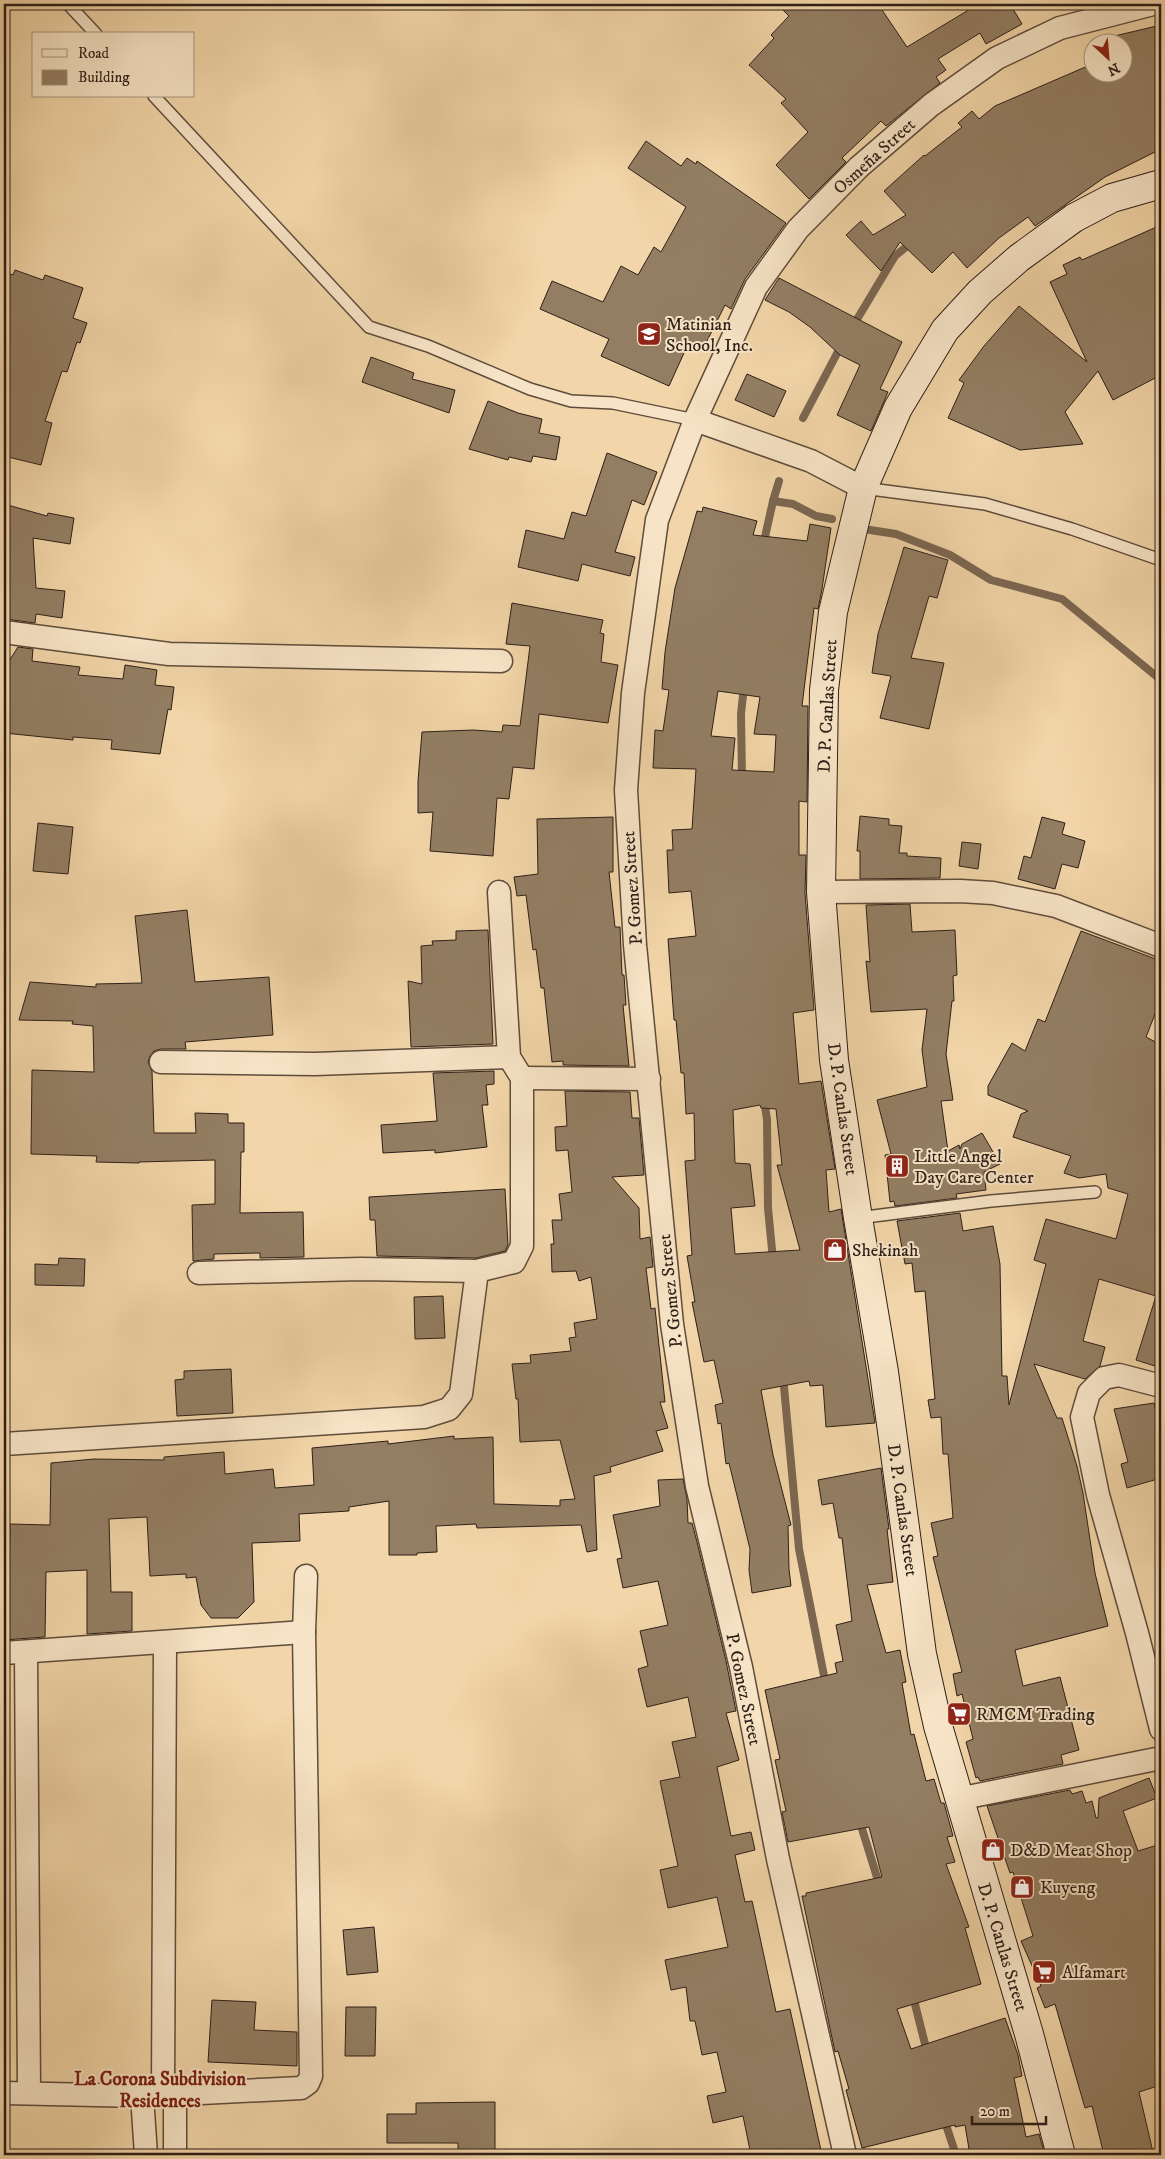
<svg xmlns="http://www.w3.org/2000/svg" width="1165" height="2159" viewBox="0 0 1165 2159" font-family="'IM FELL DW Pica',serif">
	<style>
		.lines { fill: none; stroke-linecap: round; stroke-linejoin: round }
		.stream { stroke: #7b6751; stroke-width: 8 }
		.building { fill: #937e63; stroke: #2d1f18; fill-rule: evenodd }
		.service-casing { stroke: #5e4c3c; stroke-width: 14 }
		.minor-casing { stroke: #5e4c3c; stroke-width: 25 }
		.secondary-casing { stroke: #2d1f18; stroke-width: 30 }
		.service { stroke: #f7e4c6; stroke-width: 11 }
		.minor { stroke: #f7e4c6; stroke-width: 22 }
		.secondary { stroke: #f7e4c6; stroke-width: 28 }
		.labels { text-anchor: middle; stroke-width: 4; stroke-linejoin: round; paint-order: stroke }
		.street-label { font-size: 18px; fill: #2d1f18; stroke: #f7e4c6 }
		.poi-label { font-size: 18px; fill: #2d1f18; stroke: #f7e4c6; text-anchor: start }
		.neighbourhood-label { font-size: 19px; font-weight: bold; fill: #7a1f14; stroke: #f7e4c6 }
	</style>
	<rect width="100%" height="100%" fill="#f2d5a8"/>
	<filter id="stains"><feTurbulence type="fractalNoise" baseFrequency=".004" numOctaves="4"/><feColorMatrix values="0 0 0 0 .2 0 0 0 0 .09 0 0 0 0 .02 0 0 0 .5 -.17"/></filter>
	<radialGradient id="worn" r=".72"><stop offset=".6" stop-color="#630" stop-opacity="0"/><stop offset="1" stop-color="#630" stop-opacity=".3"/></radialGradient>
	<g class="lines">
		<g class="stream">
			<polyline points="853,326 895,256 912,242"/>
			<polyline points="803,418 842,344"/>
			<polyline points="773,501 793,504 816,516 832,519"/>
			<polyline points="870,530 896,534 950,555 991,580 1062,599 1161,680"/>
			<polyline points="763,546 773,501 779,481"/>
			<polyline points="742,779 741,714 744,686"/>
			<polyline points="764,1100 767,1119 768,1208 773,1260"/>
			<polyline points="783,1376 799,1549 826,1686"/>
			<polyline points="859,1819 880,1887"/>
			<polyline points="913,1996 927,2052"/>
			<polyline points="944,2119 956,2155"/>
		</g>
	</g>
	<g class="building">
		<polygon points="777,4 878,4 907,47 967,11 964,4 1010,4 1022,24 986,44 980,33 938,59 946,70 936,77 940,83 886,126 881,121 842,158 846,162 809,199 776,165 808,132 781,103 786,99 749,65 774,38 771,35 789,16"/>
		<polygon points="1161,25 1161,149 1105,177 1035,226 1028,217 999,238 967,268 953,252 932,273 900,242 881,271 846,235 861,221 873,235 906,215 884,191 924,155 925,156 962,127 958,123 972,111 979,119 995,106 1090,65 1086,54 1092,51 1092,72 1122,72 1122,42 1112,42 1106,38"/>
		<polygon points="646,141 681,166 687,158 696,164 697,161 786,223 745,279 731,309 725,305 703,349 689,342 669,386 601,356 609,339 540,309 552,281 603,302 621,266 638,275 654,247 661,252 686,207 628,168"/>
		<polygon points="1161,225 1161,375 1113,400 1098,371 1065,412 1083,444 1020,450 948,418 964,383 959,380 984,346 1019,306 1087,362 1050,282 1067,274 1063,265 1080,257 1082,260"/>
		<polygon points="15,270 43,280 45,275 83,288 73,318 87,323 80,343 77,342 67,372 62,371 45,421 52,423 41,465 4,456 4,272 13,275"/>
		<polygon points="779,278 902,342 880,389 888,392 871,431 837,415 860,365 840,355 810,327 789,312 765,300"/>
		<polygon points="371,357 414,373 412,379 455,390 449,413 362,382"/>
		<polygon points="747,374 786,391 774,417 735,400"/>
		<polygon points="488,401 518,413 542,419 539,433 560,437 556,460 533,456 531,462 509,457 508,460 469,449"/>
		<polygon points="607,453 657,472 644,505 632,500 615,552 635,557 630,576 582,564 578,581 518,567 526,530 564,539 572,512 586,516"/>
		<polygon points="4,504 47,516 48,513 74,518 70,544 33,538 36,588 65,591 62,618 36,614 35,623 5,619 9,581 4,582"/>
		<path d="M703 507 757 521 753 535 807 541 810 524 831 528 822 589 818 609 814 608 802 706H808L807 802 799 801V855H806L805 893 814 1010 793 1013 799 1084 821 1081 835 1169 826 1170 829 1212 841 1209 875 1423 826 1427 823 1385 810 1386 809 1381 761 1390 773 1455 791 1525 788 1526 789 1569 791 1586 752 1593 749 1570 750 1549 729 1463 726 1464 721 1423 718 1424 715 1405 723 1403 714 1360 704 1362 692 1302H695L687 1256 692 1255 685 1161 695 1160 694 1113 686 1114 684 1073H681L676 1020H674L668 939 696 936 691 891 669 893 667 850H673L672 830 692 829 696 769 653 768 655 730 663 731 669 690 662 689 665 652 675 588 697 511 702 512ZM718 691 760 697 754 734 776 735 774 772 732 770 735 738 711 736ZM760 1105 761 1108 776 1109 782 1165H777L800 1250 735 1254 731 1208 755 1206 750 1164 735 1163 733 1110Z"/>
		<polygon points="904,547 948,560 937,598 929,596 911,658 944,663 929,729 880,718 891,676 872,673 878,634"/>
		<polygon points="512,603 603,620 600,633 604,634 601,662 618,665 608,723 539,714 534,769 513,767 509,799 497,798 493,856 430,851 433,812 418,813 418,781 422,732 473,730 502,732 503,725 520,726 530,646 506,644"/>
		<polygon points="18,647 33,649 32,661 80,667 78,675 123,679 125,665 157,670 155,685 174,687 171,710 168,709 160,754 111,749 112,740 73,737 73,740 4,733 4,669"/>
		<polygon points="860,816 889,819 889,825 902,826 899,853 907,853 907,856 941,858 940,878 860,879 860,851 857,851"/>
		<polygon points="613,817 613,872 609,872 615,927 620,927 622,975 624,975 626,1005 623,1005 629,1066 563,1065 563,1061 552,1062 544,988 541,988 536,949 533,950 526,895 517,896 514,877 538,874 537,819"/>
		<polygon points="1042,817 1065,823 1062,834 1085,841 1078,868 1062,864 1055,889 1018,879 1024,856 1031,858"/>
		<polygon points="38,823 73,827 68,874 33,871"/>
		<polygon points="962,842 981,844 978,869 959,866"/>
		<polygon points="910,904 912,932 955,930 957,975 953,976 954,1001 952,1001 946,1054 953,1100 941,1101 948,1151 959,1145 960,1149 962,1144 982,1133 1000,1164 984,1172 986,1190 956,1194 957,1198 895,1206 894,1201 890,1202 885,1155 891,1154 877,1100 927,1087 922,1050 927,1009 871,1012 866,961 870,962 866,905"/>
		<polygon points="187,910 195,982 269,977 273,1035 185,1042 186,1049 161,1049 154,1051 150,1056 148,1062 152,1071 154,1133 196,1133 195,1113 228,1114 228,1123 244,1123 244,1152 241,1152 240,1213 303,1212 304,1257 260,1258 260,1253 214,1254 214,1259 193,1261 192,1205 215,1204 215,1160 139,1162 139,1163 96,1162 97,1156 31,1154 32,1070 94,1072 93,1026 72,1024 73,1021 19,1020 30,982 96,987 96,984 142,983 135,916"/>
		<polygon points="488,930 493,1044 411,1047 408,981 422,984 421,946 433,945 432,941 456,940 456,931"/>
		<polygon points="1081,931 1161,961 1161,999 1146,1037 1161,1045 1161,1368 1136,1360 1156,1296 1099,1279 1083,1341 1105,1347 1100,1366 1085,1379 1034,1364 1057,1418 1062,1418 1077,1466 1083,1493 1095,1573 1108,1626 1015,1650 1023,1686 1060,1677 1079,1750 1061,1755 1063,1764 980,1781 978,1777 976,1778 966,1742 973,1739 962,1694 957,1696 953,1674 962,1672 933,1557 938,1556 931,1523 953,1518 948,1454 943,1454 941,1417 931,1418 928,1400 935,1399 925,1291 915,1292 912,1263 905,1264 897,1221 960,1213 963,1231 993,1226 1000,1264 1002,1376 1007,1376 1009,1405 1046,1264 1034,1260 1046,1219 1116,1239 1128,1194 1108,1188 1106,1174 1079,1178 1064,1173 1071,1156 1013,1137 1021,1114 1028,1111 988,1095 988,1086 1012,1043 1025,1051 1038,1019 1045,1022"/>
		<polygon points="494,1071 494,1084 486,1085 488,1105 482,1105 487,1147 435,1153 435,1150 383,1153 381,1125 437,1121 433,1073"/>
		<polygon points="565,1091 630,1092 632,1118 639,1118 644,1175 612,1177 639,1208 640,1239 650,1237 653,1267 646,1268 651,1309 655,1308 665,1402 660,1402 668,1428 656,1431 663,1451 610,1467 611,1472 594,1476 597,1550 587,1552 581,1525 477,1528 476,1524 436,1526 437,1552 417,1553 417,1555 389,1555 389,1501 349,1507 349,1511 299,1514 300,1541 252,1543 254,1602 238,1618 211,1618 201,1605 196,1577 186,1578 186,1574 150,1576 147,1517 109,1519 111,1592 132,1592 132,1631 87,1634 87,1570 46,1572 45,1637 4,1640 4,1573 9,1573 10,1524 50,1525 51,1463 94,1459 164,1460 164,1457 224,1452 225,1474 273,1469 275,1488 314,1485 312,1448 388,1441 388,1444 454,1436 454,1439 493,1437 494,1504 560,1506 560,1500 575,1499 560,1440 520,1442 518,1399 516,1399 512,1364 531,1363 530,1355 571,1351 569,1338 576,1337 574,1323 597,1319 591,1277 579,1281 576,1271 552,1272 551,1244 554,1244 552,1220 562,1220 559,1194 572,1192 568,1150 556,1151 555,1127 567,1126"/>
		<polygon points="505,1189 508,1245 505,1251 476,1258 377,1256 375,1220 370,1220 369,1197"/>
		<polygon points="59,1258 85,1259 84,1286 35,1285 35,1264 58,1265"/>
		<polygon points="443,1296 445,1338 415,1339 414,1297"/>
		<polygon points="231,1369 233,1413 177,1416 175,1380 184,1379 184,1371"/>
		<polygon points="1154,1403 1161,1429 1161,1478 1127,1488 1121,1464 1128,1462 1114,1409"/>
		<polygon points="881,1468 889,1529 887,1529 893,1582 867,1585 886,1653 900,1650 906,1682 902,1683 911,1735 914,1734 926,1781 934,1779 941,1803 944,1803 953,1836 947,1837 955,1862 946,1864 969,1927 965,1928 981,1984 897,2009 911,2049 1005,2018 1018,2055 1022,2076 1014,2078 1026,2137 1039,2134 1045,2155 970,2155 965,2125 955,2127 955,2125 862,2148 846,2090 849,2089 838,2051 835,2052 802,1896 806,1896 806,1893 882,1877 869,1827 788,1842 782,1812 786,1811 775,1760 780,1759 765,1690 837,1673 835,1663 843,1661 836,1625 852,1621 842,1538 839,1538 833,1503 822,1505 818,1480"/>
		<polygon points="683,1479 687,1499 688,1523 692,1523 697,1542 726,1661 736,1711 726,1713 739,1760 717,1767 731,1836 751,1832 755,1850 735,1855 745,1902 752,1901 753,1905 776,2012 790,2009 822,2155 751,2155 743,2116 713,2123 707,2096 726,2092 717,2052 702,2055 695,2021 690,2021 686,1987 671,1990 665,1960 728,1947 717,1897 668,1908 660,1870 678,1866 660,1781 680,1777 672,1742 696,1737 688,1697 647,1707 638,1669 648,1666 640,1631 668,1625 658,1581 623,1588 617,1559 622,1558 613,1515 660,1506 658,1480"/>
		<polygon points="1149,1778 1157,1798 1123,1811 1138,1851 1161,1844 1161,2085 1139,2092 1153,2152 1141,2155 1104,2155 1092,2106 1085,2108 1055,2004 1045,2008 1037,1988 1041,1986 1021,1941 1033,1936 1013,1872 1010,1873 987,1806 1070,1790 1072,1794 1082,1791 1086,1803 1092,1801 1096,1818 1098,1818 1099,1798"/>
		<polygon points="374,1927 378,1972 347,1975 343,1930"/>
		<polygon points="212,2000 256,2002 254,2030 297,2032 297,2066 208,2062"/>
		<polygon points="346,2007 376,2007 375,2056 345,2056"/>
		<polygon points="495,2102 495,2155 458,2155 458,2143 387,2143 387,2114 416,2114 416,2103"/>
	</g>
	<g class="lines">
		<defs>
			<g id="service">
				<polyline points="68,4 96,34"/>
				<polyline points="154,96 369,327 428,346 530,389 571,401 613,403 695,420"/>
				<polyline points="863,488 985,504 1072,529 1161,560"/>
				<polyline points="858,1218 991,1201 1095,1192"/>
			</g>
			<g id="minor">
				<polyline points="695,420 811,461 863,488"/>
				<polyline points="4,632 169,654 501,661"/>
				<polyline points="821,892 960,891 993,893 1056,906 1161,946"/>
				<polyline points="161,1062 315,1064 509,1057"/>
				<polyline points="522,1078 649,1079"/>
				<polyline points="199,1273 361,1269 477,1271"/>
				<polyline points="1161,1386 1119,1375 1104,1378 1089,1393 1082,1417 1098,1495 1137,1633 1161,1729"/>
				<polyline points="4,1444 424,1417 449,1409 461,1394 477,1271 514,1262 522,1246 522,1078 509,1057 499,892"/>
				<polyline points="26,1652 29,2093"/>
				<polyline points="4,1653 304,1632"/>
				<polyline points="958,1799 1161,1758"/>
				<polyline points="4,2093 142,2096 301,2088 308,2083 311,2076 304,1632 306,1576"/>
				<polyline points="163,2095 165,1644"/>
				<polyline points="175,2095 175,2155"/>
				<polyline points="142,2096 146,2155"/>
				<polyline points="845,2155 778,1859 741,1667 697,1486 672,1324 635,945 626,790 633,693 657,520 695,420 756,287 798,229 859,167 931,105 997,58 1060,28 1153,4"/>
			</g>
			<polyline id="secondary" points="1061,2155 1029,2034 938,1726 922,1654 884,1372 858,1218 834,1060 821,892 824,690 833,612 863,488 898,408 945,330 980,292 1019,258 1074,218 1112,198 1161,184"/>
		</defs>
		<use href="#service" class="service-casing"/>
		<use href="#minor" class="minor-casing"/>
		<use href="#secondary" class="secondary-casing"/>
		<use href="#service" class="service"/>
		<use href="#minor" class="minor"/>
		<use href="#secondary" class="secondary"/>
	</g>
	<defs>
		<symbol id="school-square" viewBox="-11 -11 22 22"><rect x="-9" y="-9" width="18" height="18" rx="4" fill="#8f2418" stroke="#f7e4c6"/><path d="M0-5L7-2L0 1L-7-2ZM-4 1L0 2.5L4 1V4Q0 6-4 4Z" fill="#fff"/></symbol>
		<symbol id="building-square" viewBox="-11 -11 22 22"><rect x="-9" y="-9" width="18" height="18" rx="4" fill="#8f2418" stroke="#f7e4c6"/><path d="M-4-6H4V6H1V3H-1V6H-4ZM-2.5-4.3h1.7v1.8h-1.7ZM.8-4.3h1.7v1.8H.8ZM-2.5-1h1.7V.8h-1.7ZM.8-1h1.7V.8H.8Z" fill="#fff"/></symbol>
		<symbol id="shop-square" viewBox="-11 -11 22 22"><rect x="-9" y="-9" width="18" height="18" rx="4" fill="#8f2418" stroke="#f7e4c6"/><path d="M-5-2.5h2.3a2.7 3.5 0 0 1 5.4 0H5L5.5 6h-11ZM-1.5-2.5h3a1.5 2.3 0 0 0-3 0Z" fill="#fff"/></symbol>
		<symbol id="supermarket-square" viewBox="-11 -11 22 22"><rect x="-9" y="-9" width="18" height="18" rx="4" fill="#8f2418" stroke="#f7e4c6"/><path d="M-6-5.5h2.5l.6 2H6L4.5 2H-2.5L-4.4-4H-6ZM-1.5 3.2a1.3 1.3 0 1 0 .1 0ZM3 3.2a1.3 1.3 0 1 0 .1 0Z" fill="#fff"/></symbol>
	</defs>
	<g fill-rule="evenodd">
		<use href="#school-square" x="635" y="320" width="28" height="28"/>
		<use href="#building-square" x="883" y="1152" width="28" height="28"/>
		<use href="#shop-square" x="821" y="1236" width="28" height="28"/>
		<use href="#supermarket-square" x="945" y="1700" width="28" height="28"/>
		<use href="#shop-square" x="979" y="1836" width="28" height="28"/>
		<use href="#shop-square" x="1008" y="1873" width="28" height="28"/>
		<use href="#supermarket-square" x="1030" y="1958" width="28" height="28"/>
	</g>
	<g class="labels">
		<g class="street-label">
			<text transform="translate(874 156) rotate(-42)" y="6">Osmeña Street</text>
			<text transform="translate(827 706) rotate(-87)" y="6">D. P. Canlas Street</text>
			<text transform="translate(632 888) rotate(-94)" y="6">P. Gomez Street</text>
			<text transform="translate(843 1109) rotate(82)" y="6">D. P. Canlas Street</text>
			<text transform="translate(670 1291) rotate(-96)" y="6">P. Gomez Street</text>
			<text transform="translate(903 1510) rotate(82)" y="6">D. P. Canlas Street</text>
			<text transform="translate(744 1689) rotate(78)" y="6">P. Gomez Street</text>
			<text transform="translate(1003 1947) rotate(73)" y="6">D. P. Canlas Street</text>
		</g>
		<g class="poi-label">
			<text x="666" y="330">Matinian<tspan x="666" dy="21">School, Inc.</tspan></text>
			<text x="914" y="1162">Little Angel<tspan x="914" dy="21">Day Care Center</tspan></text>
			<text x="852" y="1256">Shekinah</text>
			<text x="976" y="1720">RMCM Trading</text>
			<text x="1010" y="1856">D&amp;D Meat Shop</text>
			<text x="1040" y="1893">Kuyeng</text>
			<text x="1062" y="1978">Alfamart</text>
		</g>
		<g class="neighbourhood-label">
			<text x="160" y="2085">La Corona Subdivision<tspan x="160" dy="22">Residences</tspan></text>
		</g>
	</g>
	<rect width="1165" height="2159" fill="none" stroke="#f2d5a8" stroke-width="20"/>
	<rect x="5" y="5" width="1155" height="2149" fill="none" stroke="#2d1f18" stroke-width="2.5"/>
	<rect x="10" y="10" width="1145" height="2139" fill="none" stroke="#2d1f18"/>
	<rect x="32" y="32" width="162" height="65" fill="#f7e4c6" stroke="#a69580"/>
	<rect x="42" y="49" width="25" height="8" fill="#f7e4c6" stroke="#a69580"/>
	<text x="78" y="58" font-size="15" fill="#2d1f18">Road</text>
	<rect x="42" y="70" width="25" height="15" fill="#937e63" stroke="#a69580"/>
	<text x="78" y="82" font-size="15" fill="#2d1f18">Building</text>
	<g transform="translate(1108 58) rotate(154)"><circle r="24" fill="#f7e4c6" stroke="#a69580"/>
	<path d="M0-4L9 19L0 12L-9 19Z" fill="#8f2418"/>
	<text y="-8" font-size="14" font-weight="bold" text-anchor="middle" fill="#2d1f18">N</text>
	</g>
	<path d="M972 2116v8h74v-8" fill="none" stroke="#2d1f18" stroke-width="2.5"/>
	<text x="980" y="2116" font-size="15" fill="#2d1f18" stroke="#f7e4c6" stroke-width="4" paint-order="stroke">20 m</text>
	<rect width="100%" height="100%" filter="url(#stains)"/>
	<rect width="100%" height="100%" fill="url(#worn)"/>
</svg>
